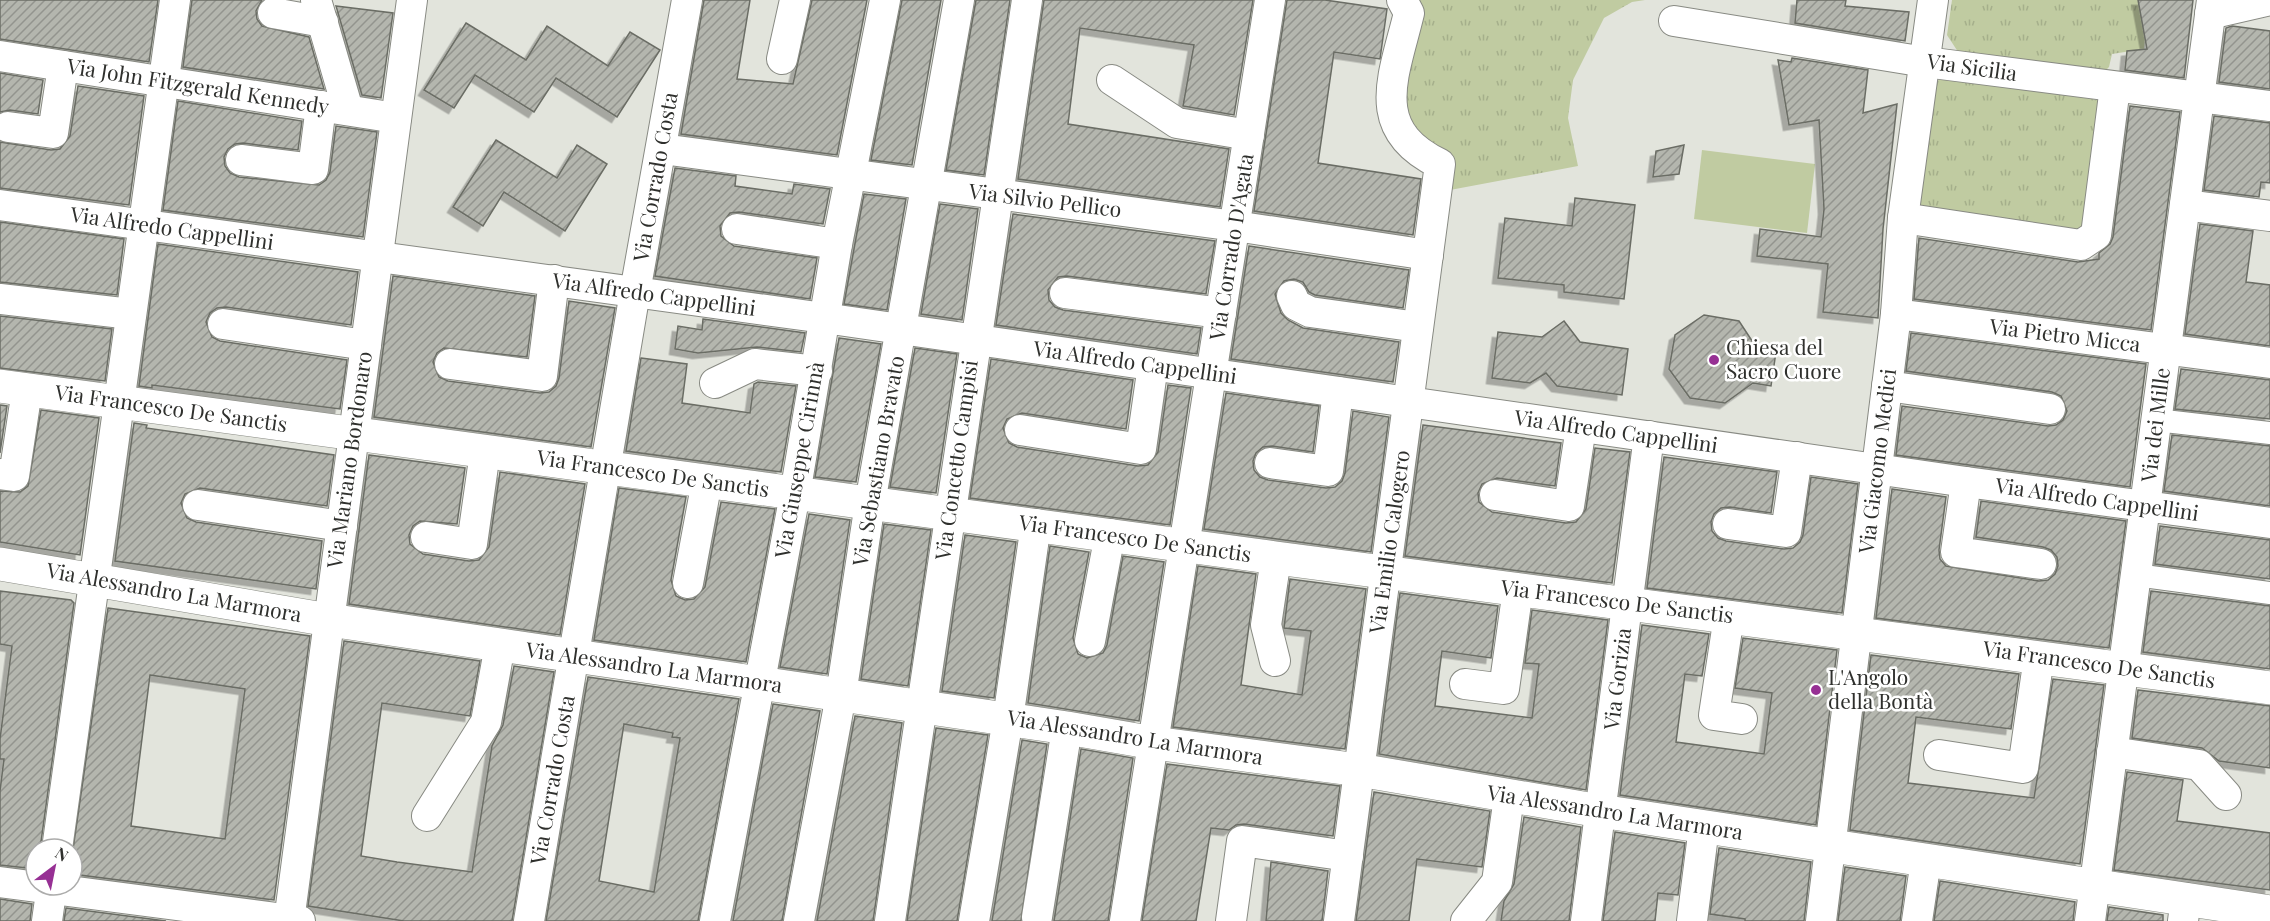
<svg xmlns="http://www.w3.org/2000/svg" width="2270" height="921" viewBox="0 0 2270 921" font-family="'Playfair Display',serif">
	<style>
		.grass { fill: url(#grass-tufts) }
		.garden { fill: #c0cba1 }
		.building { fill: url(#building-hatch); stroke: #6b6d65; stroke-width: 1.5; fill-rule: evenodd; filter: url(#shadow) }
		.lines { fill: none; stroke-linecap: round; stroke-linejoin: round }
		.pedestrian-casing { stroke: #888a83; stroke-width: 24 }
		.minor-casing { stroke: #888a83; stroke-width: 32 }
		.tertiary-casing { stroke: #888a83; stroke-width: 34 }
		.pedestrian { stroke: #fff; stroke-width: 22 }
		.minor { stroke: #fff; stroke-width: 30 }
		.tertiary { stroke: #fff; stroke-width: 33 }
		.poi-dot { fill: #973094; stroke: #fff; stroke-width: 2 }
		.labels { text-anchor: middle; stroke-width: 5; stroke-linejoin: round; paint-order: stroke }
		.street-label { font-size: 21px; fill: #2f302d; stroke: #fff }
		.poi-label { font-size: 21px; fill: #2f302d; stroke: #fff; text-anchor: start }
	</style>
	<defs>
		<pattern id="grass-tufts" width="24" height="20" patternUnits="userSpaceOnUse" patternTransform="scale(1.5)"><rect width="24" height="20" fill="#c0cba1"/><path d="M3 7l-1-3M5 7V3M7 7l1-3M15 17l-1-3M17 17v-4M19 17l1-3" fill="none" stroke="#a5af8b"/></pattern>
		<pattern id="building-hatch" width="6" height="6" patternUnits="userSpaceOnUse" patternTransform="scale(1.5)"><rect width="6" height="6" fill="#b4b6ae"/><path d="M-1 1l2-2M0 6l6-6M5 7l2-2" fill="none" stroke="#93948e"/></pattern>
		<filter id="shadow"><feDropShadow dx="-5.5" dy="5.5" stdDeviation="0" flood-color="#0004"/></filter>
	</defs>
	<rect width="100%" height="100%" fill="#e2e4dc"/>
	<g class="grass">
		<polygon points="1414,0 1645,0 1632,2 1604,18 1573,80 1568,118 1578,166 1450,190 1413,131 1400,92"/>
		<polygon points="1952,0 2138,0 2145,38 2144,49 2112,54 2109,67 2100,76 1962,58 1947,35"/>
		<polygon points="1947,75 2104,101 2090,222 2080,230 1921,207 1921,197 1937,81"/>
	</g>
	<polygon class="garden" points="1702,150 1815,164 1807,233 1694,219"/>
	<g class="building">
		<polygon points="0,0 158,0 149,62 0,39"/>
		<polygon points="192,0 262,0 256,11 257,19 262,26 309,37 324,89 183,67"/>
		<polygon points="704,0 750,0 737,79 793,84 812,0 867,0 837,155 681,134"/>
		<polygon points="902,0 941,0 912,165 871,160"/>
		<polygon points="976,0 1010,0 984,175 946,170"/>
		<polygon points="1044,0 1253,0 1234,115 1183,106 1194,45 1080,28 1068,124 1229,149 1220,207 1018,179"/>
		<polygon points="1287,0 1325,0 1387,9 1380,59 1334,52 1318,163 1421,179 1413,235 1254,211"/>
		<polygon points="1797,0 1846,0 1845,6 1909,12 1905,41 1795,23"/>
		<polygon points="2138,0 2193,0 2184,78 2125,70 2127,51 2147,49"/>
		<polygon points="336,6 393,13 381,98 362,95"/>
		<polygon points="466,23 526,60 547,26 608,66 630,32 660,50 617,117 556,78 534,112 475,75 454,108 424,90"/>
		<polygon points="2232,26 2270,31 2270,89 2219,82 2226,28"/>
		<polygon points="1792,58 1868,70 1863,113 1897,104 1883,229 1878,318 1823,312 1828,264 1757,256 1760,229 1821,237 1824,209 1819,120 1789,125 1778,60 1791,62"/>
		<polygon points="0,73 43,80 38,114 10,110 0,112"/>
		<polygon points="78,86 144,96 129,205 0,188 0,142 51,150 60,149 70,136"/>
		<polygon points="178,101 302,121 298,150 243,143 235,144 228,149 224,157 225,166 230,173 239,177 319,185 326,180 330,172 336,126 377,132 363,237 163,210"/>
		<polygon points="2130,106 2180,112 2151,330 1914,299 1919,238 2078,262 2099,259 2099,253 2110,244 2113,237"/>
		<polygon points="2214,116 2270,123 2270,183 2261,182 2259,197 2204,190"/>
		<polygon points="496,140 557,178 577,145 607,164 565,231 504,192 483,226 453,207"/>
		<polygon points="1684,145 1679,174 1653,177 1656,151"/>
		<polygon points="675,168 736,176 735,186 792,194 794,184 830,189 823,224 739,212 730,213 720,226 721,236 734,246 817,258 810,299 655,276"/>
		<polygon points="864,194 906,199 887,310 844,304"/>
		<polygon points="1575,198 1635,205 1624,299 1564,292 1564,285 1498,278 1505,218 1572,226"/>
		<polygon points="940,204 978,209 962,320 921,314"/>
		<polygon points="1013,214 1215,241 1206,294 1067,276 1058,277 1048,290 1049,300 1055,307 1063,310 1201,328 1197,354 996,325"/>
		<polygon points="0,222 124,239 117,295 0,282"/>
		<polygon points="2200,224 2253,231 2246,282 2270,285 2270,346 2185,334"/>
		<polygon points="158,244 358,272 351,325 226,307 217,308 210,313 206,322 212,337 220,341 347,360 340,409 152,385 152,388 139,386"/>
		<polygon points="1249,246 1409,270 1403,308 1315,295 1309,292 1303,282 1294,279 1284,281 1275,294 1281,313 1288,320 1303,328 1399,342 1393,382 1231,359"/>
		<polygon points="393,276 535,296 527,357 444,348 437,353 433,362 439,377 448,381 540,393 549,392 556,386 559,378 569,301 615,308 591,447 374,417"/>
		<polygon points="1704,315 1739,321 1758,350 1776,352 1771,386 1753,383 1725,403 1690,398 1669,369 1675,335"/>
		<polygon points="0,316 112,329 105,381 0,368"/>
		<polygon points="703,319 805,333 801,352 757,347 698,353 675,349 678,326 702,330"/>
		<polygon points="1564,321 1580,342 1628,349 1622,395 1557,386 1546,373 1530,383 1492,378 1498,332 1542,337"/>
		<polygon points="1911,333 2146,364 2130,487 1896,455 1902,406 2048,426 2056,425 2063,420 2067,411 2061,396 2052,392 1906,371"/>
		<polygon points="839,338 881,344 856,482 815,477"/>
		<polygon points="915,348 957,354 936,493 890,487"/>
		<polygon points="641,358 687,364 682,403 750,413 754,384 758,382 796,386 781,472 626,451"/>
		<polygon points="991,359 1133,380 1126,429 1022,413 1007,419 1003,428 1009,443 1017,447 1138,466 1148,465 1158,452 1168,385 1191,388 1170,525 970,498"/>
		<polygon points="2181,369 2270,380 2270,419 2175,409"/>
		<polygon points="1226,393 1319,406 1313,452 1272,446 1263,447 1256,453 1253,461 1254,470 1260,477 1268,480 1326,488 1335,487 1342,481 1345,473 1353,411 1389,417 1371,552 1204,529"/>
		<polygon points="0,405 7,406 0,453"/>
		<polygon points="41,410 99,418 80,555 0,542 0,491 20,492 28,486"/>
		<polygon points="134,423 147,425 146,428 334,455 327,506 200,488 185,494 181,503 187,518 196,522 322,541 316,589 115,561"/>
		<polygon points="1423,425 1561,443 1555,486 1497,478 1482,484 1478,493 1479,502 1492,512 1566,523 1576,522 1586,509 1595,448 1630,452 1612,583 1405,556"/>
		<polygon points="2172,435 2270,446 2270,506 2164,491"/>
		<polygon points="369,455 465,468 457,524 420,521 413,526 409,535 410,544 423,554 469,561 479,560 489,547 500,472 585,484 560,635 349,604"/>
		<polygon points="1664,457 1777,472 1771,513 1730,507 1721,508 1714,514 1711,522 1712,531 1718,538 1726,541 1784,549 1793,548 1800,542 1803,535 1811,477 1858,484 1842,613 1647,588"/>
		<polygon points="619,488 686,497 671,580 676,596 685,600 694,599 705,587 721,502 775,509 746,662 594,640"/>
		<polygon points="1892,489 1946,497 1939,550 1940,559 1946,566 2039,581 2048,580 2055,574 2058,566 2057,557 2051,550 2043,547 1976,537 1981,501 2126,521 2109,648 1876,618"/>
		<polygon points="809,514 850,520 827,674 780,667"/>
		<polygon points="884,524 931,530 908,686 861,679"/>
		<polygon points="2160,526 2270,540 2270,579 2155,564"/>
		<polygon points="965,535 1016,542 994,698 942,691"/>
		<polygon points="1050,546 1089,552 1073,638 1078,654 1087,658 1103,653 1107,645 1123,556 1164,562 1139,721 1028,703"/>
		<polygon points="1198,566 1256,574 1241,685 1302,695 1311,631 1284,628 1290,579 1366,589 1345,749 1173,727"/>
		<polygon points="0,591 71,600 74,603 40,849 36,849 36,869 0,865 0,791 4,759 0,759 0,739 12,646 0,644"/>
		<polygon points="2151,591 2270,606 2270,669 2143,652"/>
		<polygon points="1400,593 1498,606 1491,658 1442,651 1438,681 1435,706 1484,712 1532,718 1539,664 1525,663 1532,610 1608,620 1586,790 1379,754"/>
		<path d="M108 608 310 636 274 900 72 874V856ZM150 675 245 689 225 839 131 826Z"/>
		<polygon points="1642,625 1709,634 1702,676 1685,674 1676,742 1764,754 1772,693 1735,688 1743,638 1837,650 1816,825 1620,795"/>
		<polygon points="344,641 480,661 470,716 382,703 361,856 397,862 472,872 492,746 503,725 514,666 554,672 512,921 404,921 308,906"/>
		<polygon points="1871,655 2019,674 2011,729 1916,717 1908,783 2034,798 2053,679 2104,685 2080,864 1850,830"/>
		<path d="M588 677 739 699 698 921H546ZM624 724 673 733 672 737 680 738 654 892 599 881Z"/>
		<polygon points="2138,690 2270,706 2270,768 2219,761 2202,748 2132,738"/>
		<polygon points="773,704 820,711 782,921 733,921"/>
		<polygon points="855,716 902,723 873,921 817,921"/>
		<polygon points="936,728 988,735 957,921 907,921"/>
		<polygon points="1022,740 1047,744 1021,921 992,921"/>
		<polygon points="1081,749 1133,758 1108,921 1054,921"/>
		<polygon points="1167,764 1340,786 1333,836 1244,824 1236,825 1229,830 1211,828 1196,921 1142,921"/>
		<polygon points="2127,772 2183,780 2177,821 2270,833 2270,890 2114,870"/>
		<polygon points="1374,792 1490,811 1482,867 1417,859 1409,921 1356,921"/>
		<polygon points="1524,817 1581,827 1569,921 1501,921 1504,901 1514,884"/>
		<polygon points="1615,832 1685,843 1678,895 1658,893 1655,921 1603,921"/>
		<polygon points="1719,848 1811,862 1804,921 1745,921 1745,919 1710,914"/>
		<polygon points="1271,862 1328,871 1322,921 1266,921"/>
		<polygon points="1845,867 1906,876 1900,921 1838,921"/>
		<polygon points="1940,881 2075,902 2073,921 1934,921"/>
		<polygon points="0,899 32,904 30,921 0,921"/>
		<polygon points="2109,907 2163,915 2163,921 2107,921"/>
		<polygon points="66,908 166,921 64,921"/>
	</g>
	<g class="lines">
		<defs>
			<g id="pedestrian">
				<polyline points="2156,420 2270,433"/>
				<polyline points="2136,575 2270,593"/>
			</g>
			<g id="minor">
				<polyline points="316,0 348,110"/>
				<polyline points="273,13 323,22"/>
				<polyline points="2210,14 2270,0"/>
				<polyline points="1674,21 1925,62 2270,106"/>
				<polyline points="0,56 396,118"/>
				<polyline points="782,59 795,0"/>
				<polyline points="1112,80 1177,123 1249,135"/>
				<polyline points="8,127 53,133 63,66"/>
				<polyline points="662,149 1235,226 1428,255"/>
				<polyline points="241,160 313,169 321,106"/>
				<polyline points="0,205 824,318 1966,482 2270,523"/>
				<polyline points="2185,205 2270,216"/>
				<polyline points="1903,218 2081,245 2096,235 2115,87"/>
				<polyline points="737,229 837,244"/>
				<polyline points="1065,293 1221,313"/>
				<polyline points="1292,296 1296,305 1310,312 1418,327"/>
				<polyline points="0,299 131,314"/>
				<polyline points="1896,314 2270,363"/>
				<polyline points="223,324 366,345"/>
				<polyline points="450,364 542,376 554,280"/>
				<polyline points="715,383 755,364 817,371"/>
				<polyline points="1887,386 2050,409"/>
				<polyline points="1020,430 1141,449 1153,365"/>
				<polyline points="1270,463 1328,471 1338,392"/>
				<polyline points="0,474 14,476 27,390"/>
				<polyline points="1966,482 1956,552 2041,564"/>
				<polyline points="1495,495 1569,506 1581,427"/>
				<polyline points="198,505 342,526"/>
				<polyline points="1728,524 1786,532 1797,457"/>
				<polyline points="426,537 472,544 485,452"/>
				<polyline points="688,583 707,481"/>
				<polyline points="1729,616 1714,715 1742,719"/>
				<polyline points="1090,641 1110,534"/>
				<polyline points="1275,661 1266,625 1276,558"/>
				<polyline points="1465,684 1504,689 1518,589"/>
				<polyline points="2112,752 2199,765 2226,795"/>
				<polyline points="1939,755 2023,768 2039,657"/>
				<polyline points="427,816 486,722 500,645"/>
				<polyline points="57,849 175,0"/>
				<polyline points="0,882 300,921"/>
				<polyline points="1037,917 1067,728"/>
				<polyline points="47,921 52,885"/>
				<polyline points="289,921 412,0"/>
				<polyline points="529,921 635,292 687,0"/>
				<polyline points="715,921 795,494 837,244 885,0"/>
				<polyline points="799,921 841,695 870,503 959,0"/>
				<polyline points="890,921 1027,0"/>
				<polyline points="974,921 1008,719 1036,524"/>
				<polyline points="1125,921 1270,0"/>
				<polyline points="1231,921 1242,841 1348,856"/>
				<path d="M1339 921 1440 164C1367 129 1394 76 1409 13L1402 0"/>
				<polyline points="1466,921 1497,882 1509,797"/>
				<polyline points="1586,921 1649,436"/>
				<polyline points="1692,921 1704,827"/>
				<polyline points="1821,921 1896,314 1903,218 1933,0"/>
				<polyline points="1917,921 1926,860"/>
				<polyline points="2090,921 2212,0"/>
				<polyline points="2183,921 2186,898"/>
			</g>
			<g id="tertiary">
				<polyline points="0,386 1276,558 2270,688"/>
				<polyline points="0,564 329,620 1067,728 1154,743 1359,770 1600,811 2270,912"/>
			</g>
		</defs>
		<use href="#pedestrian" class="pedestrian-casing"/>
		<use href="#minor" class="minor-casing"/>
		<use href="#tertiary" class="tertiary-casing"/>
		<use href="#pedestrian" class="pedestrian"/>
		<use href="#minor" class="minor"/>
		<use href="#tertiary" class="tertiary"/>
	</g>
	<g class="poi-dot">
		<circle cx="1714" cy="360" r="6"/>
		<circle cx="1816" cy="690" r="6"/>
	</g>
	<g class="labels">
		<g class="street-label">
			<text transform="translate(1972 68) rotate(8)" y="7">Via Sicilia</text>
			<text transform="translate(198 87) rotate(9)" y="7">Via John Fitzgerald Kennedy</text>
			<text transform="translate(656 177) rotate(-80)" y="7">Via Corrado Costa</text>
			<text transform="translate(1045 201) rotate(7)" y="7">Via Silvio Pellico</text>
			<text transform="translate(172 229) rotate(8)" y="7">Via Alfredo Cappellini</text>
			<text transform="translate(1232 247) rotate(-81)" y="7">Via Corrado D'Agata</text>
			<text transform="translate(654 295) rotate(8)" y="7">Via Alfredo Cappellini</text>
			<text transform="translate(2065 336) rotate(7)" y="7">Via Pietro Micca</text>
			<text transform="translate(1135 363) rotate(8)" y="7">Via Alfredo Cappellini</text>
			<text transform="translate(171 409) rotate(8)" y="7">Via Francesco De Sanctis</text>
			<text transform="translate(2156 425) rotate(-83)" y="7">Via dei Mille</text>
			<text transform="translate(1616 432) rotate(8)" y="7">Via Alfredo Cappellini</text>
			<text transform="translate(350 460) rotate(-82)" y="7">Via Mariano Bordonaro</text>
			<text transform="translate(800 460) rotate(-80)" y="7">Via Giuseppe Cirinnà</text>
			<text transform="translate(957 460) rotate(-82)" y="7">Via Concetto Campisi</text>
			<text transform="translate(879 461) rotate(-80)" y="7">Via Sebastiano Bravato</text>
			<text transform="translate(1878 461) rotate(-83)" y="7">Via Giacomo Medici</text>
			<text transform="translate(653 474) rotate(8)" y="7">Via Francesco De Sanctis</text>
			<text transform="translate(2097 500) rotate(8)" y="7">Via Alfredo Cappellini</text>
			<text transform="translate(1135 539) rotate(8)" y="7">Via Francesco De Sanctis</text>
			<text transform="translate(1390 542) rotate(-82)" y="7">Via Emilio Calogero</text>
			<text transform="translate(174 593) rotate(10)" y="7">Via Alessandro La Marmora</text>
			<text transform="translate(1617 602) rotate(7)" y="7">Via Francesco De Sanctis</text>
			<text transform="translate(2099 665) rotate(8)" y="7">Via Francesco De Sanctis</text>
			<text transform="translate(654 668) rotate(8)" y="7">Via Alessandro La Marmora</text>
			<text transform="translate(1618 679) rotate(-83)" y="7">Via Gorizia</text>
			<text transform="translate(1135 738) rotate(9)" y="7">Via Alessandro La Marmora</text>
			<text transform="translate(553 780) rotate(-80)" y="7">Via Corrado Costa</text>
			<text transform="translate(1615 813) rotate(9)" y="7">Via Alessandro La Marmora</text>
		</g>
		<g class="poi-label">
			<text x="1726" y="355">Chiesa del<tspan x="1726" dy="24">Sacro Cuore</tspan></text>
			<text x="1828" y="685">L'Angolo<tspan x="1828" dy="24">della Bontà</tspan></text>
		</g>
	</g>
	<g transform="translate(54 867) rotate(32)"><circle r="28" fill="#ffffff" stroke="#acacab" stroke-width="1.5"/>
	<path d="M0-4.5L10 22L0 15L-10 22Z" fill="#973094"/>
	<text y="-9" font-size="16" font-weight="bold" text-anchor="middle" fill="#2f302d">N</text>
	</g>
</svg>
